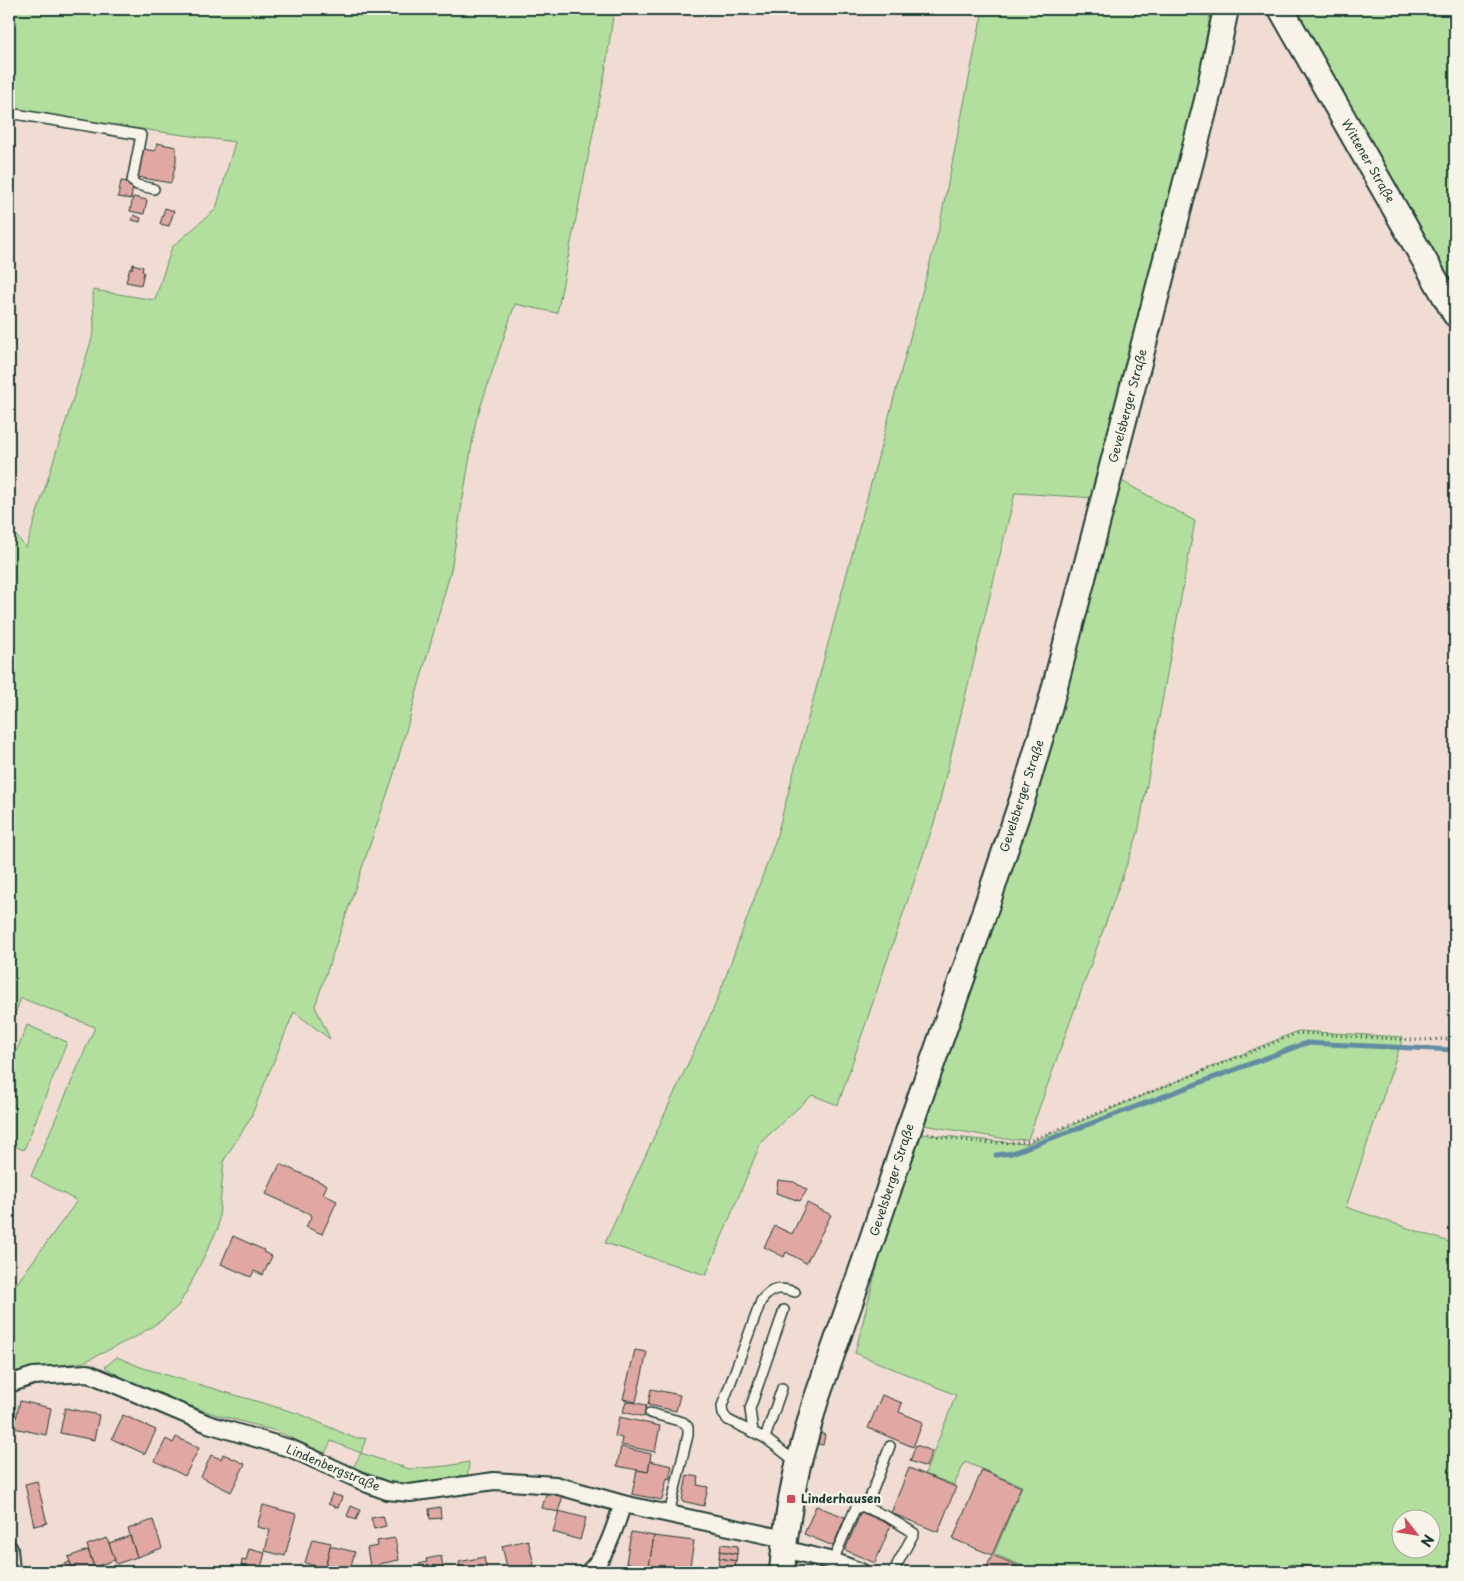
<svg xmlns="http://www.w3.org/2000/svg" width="1464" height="1581" viewBox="0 0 1464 1581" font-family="'Playpen Sans',sans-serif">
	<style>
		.green { fill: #b2df9e; stroke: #688e69; fill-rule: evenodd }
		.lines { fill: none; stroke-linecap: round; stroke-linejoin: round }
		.stream { stroke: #638ca2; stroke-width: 5 }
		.building { fill: #e1a7a2; stroke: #1f3d34 }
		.lane-casing { stroke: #1f3d34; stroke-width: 12 }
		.street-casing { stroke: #1f3d34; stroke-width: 20 }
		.secondary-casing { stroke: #1f3d34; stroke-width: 28 }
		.path { stroke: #1f3d34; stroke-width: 3; stroke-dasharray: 1 4; stroke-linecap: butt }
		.lane { stroke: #f7f3e8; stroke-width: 9 }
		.street { stroke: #f7f3e8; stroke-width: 16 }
		.secondary { stroke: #f7f3e8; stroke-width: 24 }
		.poi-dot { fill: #d1495b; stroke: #f7f3e8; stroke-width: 2 }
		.labels { text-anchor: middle; stroke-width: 5; stroke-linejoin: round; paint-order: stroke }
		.street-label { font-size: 12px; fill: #1f3d34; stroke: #f7f3e8 }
		.poi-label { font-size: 12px; font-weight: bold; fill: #1f3d34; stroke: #f7f3e8; text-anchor: start }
	</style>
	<rect width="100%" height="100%" fill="#f0dcd3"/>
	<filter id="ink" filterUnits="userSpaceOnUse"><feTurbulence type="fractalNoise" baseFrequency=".02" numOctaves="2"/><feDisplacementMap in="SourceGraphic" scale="10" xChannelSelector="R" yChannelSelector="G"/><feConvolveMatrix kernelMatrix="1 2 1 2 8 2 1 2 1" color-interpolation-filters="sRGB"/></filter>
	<g filter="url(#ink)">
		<g class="green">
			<polygon points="9,9 614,9 605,73 557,313 515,304 476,420 451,570 393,777 315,1006 330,1039 294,1012 250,1119 224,1160 218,1228 188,1289 178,1306 162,1320 137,1336 84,1362 9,1372 9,1294 77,1201 31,1176 95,1027 21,998 9,1029 9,527 26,548 94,332 93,290 155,300 172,247 216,209 235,142 9,111"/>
			<path d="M983 9H1211C1184 174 1138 336 1096 498L1015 493 935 820 838 1105 812 1095 761 1142 706 1275 605 1243 716 1003 775 842 938 233Z"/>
			<polygon points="1289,9 1455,9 1455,302"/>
			<polygon points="1116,478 1195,521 1138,833 1028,1139 1012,1140 918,1124"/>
			<polygon points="27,1025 67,1042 24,1150 9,1144 9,1070"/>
			<path d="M1298 1031 1403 1037 1346 1207 1455 1244V1572H1038L994 1554 1022 1486 965 1462 954 1485 925 1474 956 1395 855 1353 911 1133 1026 1144ZM1402 1518H1432V1548H1402Z"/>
			<polygon points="117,1357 143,1368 300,1414 354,1438 366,1438 361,1453 409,1469 447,1466 469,1462 467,1481 395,1486 353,1468 361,1453 331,1441 325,1453 276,1431 211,1413 137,1387 105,1367"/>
		</g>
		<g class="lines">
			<polyline class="stream" points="996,1155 1012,1153 1306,1043 1455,1050"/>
		</g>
		<g class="building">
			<polygon points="157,143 176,147 176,163 171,183 137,177 143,149 155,151"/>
			<polygon points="121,181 129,182 128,185 133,186 131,199 118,197"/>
			<polygon points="133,197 147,200 144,214 130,211"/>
			<polygon points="165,208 174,211 169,226 160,224"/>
			<polygon points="134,215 141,218 140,222 132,220"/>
			<polygon points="133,264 143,267 142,271 144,272 141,285 126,282 130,268 132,269"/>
			<polygon points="280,1164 327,1185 323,1194 337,1201 322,1234 306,1227 312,1215 266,1194"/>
			<polygon points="778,1180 794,1182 807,1190 800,1201 776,1193"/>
			<polygon points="807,1203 831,1215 806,1263 786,1252 784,1257 764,1247 775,1226 792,1234"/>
			<polygon points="233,1236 264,1250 263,1252 272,1256 263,1275 254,1271 251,1277 221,1264"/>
			<polygon points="635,1350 647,1352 636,1402 623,1399"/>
			<polygon points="651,1389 680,1395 676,1411 648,1405"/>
			<polygon points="882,1395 902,1403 899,1412 923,1422 913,1447 868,1428"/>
			<polygon points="20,1401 51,1408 46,1435 14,1428"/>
			<polygon points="626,1401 646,1405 644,1417 623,1412"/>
			<polygon points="65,1408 99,1415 94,1440 60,1433"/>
			<polygon points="123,1415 156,1430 145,1454 112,1439"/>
			<polygon points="619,1417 660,1426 655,1452 621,1445 622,1438 615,1436"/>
			<polygon points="820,1433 825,1435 823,1445 818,1444"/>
			<polygon points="176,1437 199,1448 185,1476 155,1461 166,1439 173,1443"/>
			<polygon points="916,1445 932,1451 926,1467 910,1461"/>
			<polygon points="621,1447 651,1454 648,1472 617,1466"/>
			<polygon points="223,1454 245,1464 231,1492 201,1477 211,1455 221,1459"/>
			<polygon points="650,1461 672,1466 669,1479 667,1478 662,1500 632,1494 637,1470 648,1472"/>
			<polygon points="909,1468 956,1487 938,1532 891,1513"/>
			<polygon points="982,1470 1021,1487 992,1555 953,1539"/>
			<polygon points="687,1475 699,1477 697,1485 708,1487 704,1506 682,1501"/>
			<polygon points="37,1481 47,1523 34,1526 25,1484"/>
			<polygon points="547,1491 563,1496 558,1512 542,1508"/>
			<polygon points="332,1494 342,1497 338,1508 328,1504"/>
			<polygon points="263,1505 296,1514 285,1556 265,1551 270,1530 257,1527"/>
			<polygon points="351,1506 360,1510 356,1520 347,1516"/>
			<polygon points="816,1506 845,1517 833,1546 804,1534"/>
			<polygon points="440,1507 441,1518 430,1519 429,1509"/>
			<polygon points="559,1511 586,1518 580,1540 553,1532"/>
			<polygon points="861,1512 891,1525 875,1563 845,1550"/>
			<polygon points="383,1516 386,1526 374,1529 371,1518"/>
			<polygon points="153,1520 162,1548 137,1557 128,1529"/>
			<polygon points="631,1532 654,1536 649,1567 626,1563"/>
			<polygon points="130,1536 137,1557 116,1564 109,1543"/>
			<polygon points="654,1536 694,1541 689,1572 649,1567"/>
			<polygon points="107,1538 115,1560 94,1567 87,1545"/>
			<polygon points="395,1538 399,1560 379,1564 380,1572 371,1572 367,1548 378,1546 377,1541"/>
			<polygon points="312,1539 331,1543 325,1569 305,1563"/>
			<polygon points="528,1540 534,1565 508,1571 502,1546"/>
			<polygon points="721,1544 738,1546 737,1554 720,1551"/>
			<polygon points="330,1546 355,1552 349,1572 337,1572 325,1569"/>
			<polygon points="249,1549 265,1553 260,1571 241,1566 242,1560 246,1561"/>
			<polygon points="88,1550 95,1570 90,1572 74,1572 68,1557"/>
			<polygon points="720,1551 737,1554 736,1561 719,1558"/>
			<polygon points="992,1555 1034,1572 985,1572"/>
			<polygon points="441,1556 444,1572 421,1572 419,1564 427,1562 426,1559"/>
			<polygon points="484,1557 487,1572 461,1572 459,1562"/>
			<polygon points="719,1558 736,1561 735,1568 718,1566"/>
			<polygon points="70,1562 74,1572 48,1572 47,1570"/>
			<polygon points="1300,1565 1323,1567 1322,1572 1300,1572"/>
			<polygon points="718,1566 735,1568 734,1572 717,1572"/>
			<polygon points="351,1567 369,1572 349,1572"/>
		</g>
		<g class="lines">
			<defs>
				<g id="lane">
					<polyline points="9,113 141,135 132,181 137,185 154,189"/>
					<path d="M795 1292C779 1287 772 1287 761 1301L722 1406 723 1414 728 1420 765 1438 796 1462"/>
					<polyline points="650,1413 683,1422 688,1427 688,1435 669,1514"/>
					<polyline points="753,1432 750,1409 784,1310"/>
					<polyline points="765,1438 782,1388"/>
					<polyline points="866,1508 890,1446"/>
					<polyline points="833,1561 855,1509 862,1506 888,1517 914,1533 893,1572"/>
					<polyline points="1291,1572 1292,1570"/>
				</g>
				<g id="street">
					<polyline points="9,1384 33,1376 88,1373 208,1424 292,1449 368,1484 387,1491 410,1493 494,1481 555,1485 623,1504 785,1539"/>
					<polyline points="9,1549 11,1572"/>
					<polyline points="784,1549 833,1561 861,1572"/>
					<path d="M589 1572C608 1554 614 1528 623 1504"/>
				</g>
				<g id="secondary">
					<polyline points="1281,9 1455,314"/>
					<polyline points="782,1572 785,1539 791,1499 798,1465 815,1403 864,1263 910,1126 964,973 1024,794 1049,709 1175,224 1207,100 1226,9"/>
				</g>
			</defs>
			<use href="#lane" class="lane-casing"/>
			<use href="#street" class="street-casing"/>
			<use href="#secondary" class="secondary-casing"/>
			<path class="path" d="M928 1133 935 1136C967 1141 997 1146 1029 1141L1298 1033 1413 1040 1455 1039"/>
			<use href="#lane" class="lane"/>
			<use href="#street" class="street"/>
			<use href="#secondary" class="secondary"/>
		</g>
	</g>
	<rect class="poi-dot" x="786" y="1494" width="10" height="10" rx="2.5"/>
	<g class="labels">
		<g class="street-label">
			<text transform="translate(1368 161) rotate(60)" y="4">Wittener Straße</text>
			<text transform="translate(1128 406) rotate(-75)" y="4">Gevelsberger Straße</text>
			<text transform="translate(1022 796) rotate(-72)" y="4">Gevelsberger Straße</text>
			<text transform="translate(892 1180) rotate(-72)" y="4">Gevelsberger Straße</text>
			<text transform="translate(333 1468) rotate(23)" y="4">Lindenbergstraße</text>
		</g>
		<g class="poi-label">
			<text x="801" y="1503">Linderhausen</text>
		</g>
	</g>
	<rect width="1464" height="1581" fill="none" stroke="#f7f3e8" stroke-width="30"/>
	<rect x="15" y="15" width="1434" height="1551" fill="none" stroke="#1f3d34" stroke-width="2" filter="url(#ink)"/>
	<g transform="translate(1416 1534) rotate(121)"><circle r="24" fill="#f7f3e8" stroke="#a1aaa0"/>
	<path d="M0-4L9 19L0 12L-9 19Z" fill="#d1495b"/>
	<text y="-8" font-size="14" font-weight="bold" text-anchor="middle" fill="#1f3d34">N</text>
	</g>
</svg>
